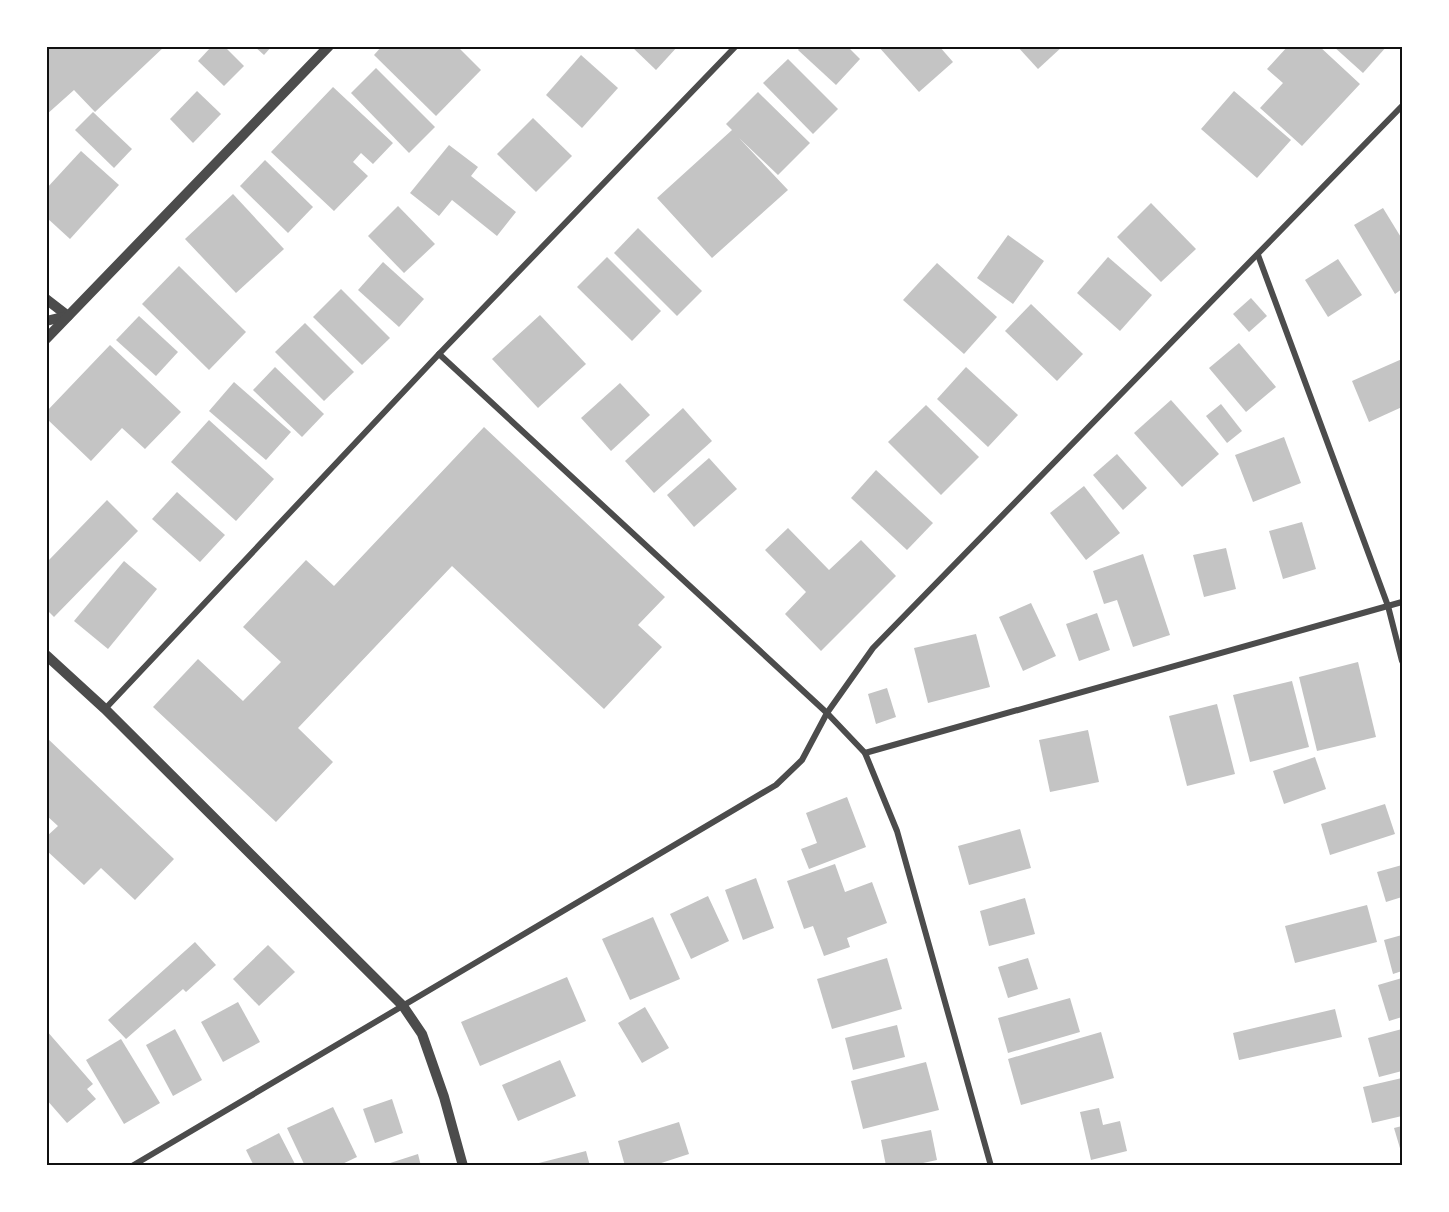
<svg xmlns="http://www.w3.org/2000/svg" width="1449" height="1212" viewBox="0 0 1449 1212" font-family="Rubik,sans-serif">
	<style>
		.building { fill: #c4c4c4 }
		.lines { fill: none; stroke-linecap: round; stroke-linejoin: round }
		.minor { stroke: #4c4c4c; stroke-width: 6 }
		.tertiary { stroke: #4c4c4c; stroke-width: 10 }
		.neatline { fill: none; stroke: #111; stroke-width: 2 }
	</style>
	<rect width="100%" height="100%" fill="#fff"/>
	<g class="building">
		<polygon points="46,46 165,46 95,112 74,90 46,115"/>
		<polygon points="212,46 224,46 244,66 224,86 198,61"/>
		<polygon points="254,46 272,46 264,55"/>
		<polygon points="382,46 457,46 481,70 436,116 374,55"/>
		<polygon points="631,46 678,46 656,70"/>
		<polygon points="801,46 847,46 860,59 836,85 798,50"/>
		<polygon points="878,46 939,46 953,62 919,92"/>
		<polygon points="1017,46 1063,46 1038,69"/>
		<polygon points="1288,46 1319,46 1360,84 1302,146 1260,108 1283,83 1267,69"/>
		<polygon points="1333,46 1387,46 1363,73"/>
		<polygon points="581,55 618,88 582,128 546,95"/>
		<polygon points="788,59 838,109 813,134 763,83"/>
		<polygon points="376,68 435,127 409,153 351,93"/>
		<polygon points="333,87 393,143 373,164 361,153 353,162 368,176 334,211 271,152"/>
		<polygon points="197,91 221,114 193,143 170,119"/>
		<polygon points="1234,91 1291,140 1257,178 1201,129"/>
		<polygon points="758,92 810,143 778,175 739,138 788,190 712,258 657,198 732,130 726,124"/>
		<polygon points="93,112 132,149 114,168 75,130"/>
		<polygon points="533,118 572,156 536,192 497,154"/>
		<polygon points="449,145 478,167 471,176 516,212 497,236 452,200 439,216 410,193"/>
		<polygon points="81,151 119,185 70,239 46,217 46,189"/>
		<polygon points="265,160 313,207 288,233 240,186"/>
		<polygon points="233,194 284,249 236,293 185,239"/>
		<polygon points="1151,203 1196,249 1161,282 1117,237"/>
		<polygon points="398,206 435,244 404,273 368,236"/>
		<polygon points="1383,208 1402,239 1402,289 1395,294 1354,225"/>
		<polygon points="638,228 702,291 677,316 614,253"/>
		<polygon points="1008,235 1044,261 1013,304 977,278"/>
		<polygon points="607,257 661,311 632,341 577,287"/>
		<polygon points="1108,257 1152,295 1120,331 1077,293"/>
		<polygon points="1338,259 1362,295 1328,317 1305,280"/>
		<polygon points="383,262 424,299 399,327 358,290"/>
		<polygon points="937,263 997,317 964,354 903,300"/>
		<polygon points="179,266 246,332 209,370 142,304"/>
		<polygon points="341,289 390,338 362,365 313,317"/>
		<polygon points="1251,298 1267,316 1249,332 1233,314"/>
		<polygon points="1031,304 1083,354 1057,381 1005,331"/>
		<polygon points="540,315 586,364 538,408 492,359"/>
		<polygon points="139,316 178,352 156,376 116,340"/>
		<polygon points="305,323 354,372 324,401 275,352"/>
		<polygon points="1239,343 1276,387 1246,412 1209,368"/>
		<polygon points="110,345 181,412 145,449 122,428 91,461 46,418 46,412"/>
		<polygon points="1402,359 1402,407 1369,422 1352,381"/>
		<polygon points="275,367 324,414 302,437 253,390"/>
		<polygon points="966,367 1018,415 988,447 937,399"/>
		<polygon points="234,382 291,432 266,460 209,411"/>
		<polygon points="620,383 650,415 611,451 581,418"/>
		<polygon points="1171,400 1219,454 1182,487 1134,433"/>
		<polygon points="1221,404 1242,431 1227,443 1206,416"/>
		<polygon points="926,405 979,457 941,495 888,442"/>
		<polygon points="683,408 712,441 654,493 625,461"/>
		<polygon points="209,420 274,479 236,521 171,462"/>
		<polygon points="484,427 665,597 638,625 662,647 604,709 452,566 298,728 333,762 276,822 153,707 198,659 243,701 281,662 243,627 306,560 334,586"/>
		<polygon points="1284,437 1301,483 1253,502 1235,455"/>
		<polygon points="1117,454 1147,488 1123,510 1093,475"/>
		<polygon points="709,458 737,489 694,527 667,495"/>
		<polygon points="876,470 933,523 907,550 851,498"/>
		<polygon points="1084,486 1120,533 1086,560 1050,513"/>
		<polygon points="177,492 225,535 200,562 152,519"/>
		<polygon points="107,500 138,531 54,617 46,609 46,558 49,560"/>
		<polygon points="1302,522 1316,569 1283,579 1269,531"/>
		<polygon points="788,528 829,570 861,540 896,576 821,651 785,614 806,592 765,550"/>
		<polygon points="1226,548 1236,589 1204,597 1193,555"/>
		<polygon points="1143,554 1170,635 1133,647 1117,600 1104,604 1093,571"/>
		<polygon points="124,561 157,589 108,649 74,621"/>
		<polygon points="1031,603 1056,656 1023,671 999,617"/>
		<polygon points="1097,613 1110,650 1079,661 1066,624"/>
		<polygon points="976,634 990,687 928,703 914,648"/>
		<polygon points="1358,662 1376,737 1317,751 1299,677"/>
		<polygon points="1292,681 1309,747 1250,762 1233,695"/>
		<polygon points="887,688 896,717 876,724 868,694"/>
		<polygon points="1217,704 1235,774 1187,786 1169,716"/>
		<polygon points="1088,730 1099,782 1050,792 1039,740"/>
		<polygon points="46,737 174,859 135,900 101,868 84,885 46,850 46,837 58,826 46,815"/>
		<polygon points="1315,757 1326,789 1284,804 1273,771"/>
		<polygon points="847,797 866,847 809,869 801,849 817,843 806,813"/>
		<polygon points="1385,804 1395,834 1330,855 1321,824"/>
		<polygon points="1020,829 1031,868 969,885 958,846"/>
		<polygon points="835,864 845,892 872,882 887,923 847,938 850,947 824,956 813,926 804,929 787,881"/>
		<polygon points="1402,865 1402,897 1386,902 1377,872"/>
		<polygon points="756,878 774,928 743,940 725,890"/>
		<polygon points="708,896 729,941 691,959 670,914"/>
		<polygon points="1025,898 1035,934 989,946 980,911"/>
		<polygon points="1367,905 1377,942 1295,963 1285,926"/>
		<polygon points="653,917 680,979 630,1000 602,939"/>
		<polygon points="1402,935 1402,971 1393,974 1384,940"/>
		<polygon points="195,942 216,965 186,992 183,989 126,1039 108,1020"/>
		<polygon points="268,945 295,972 259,1006 233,979"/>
		<polygon points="887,958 902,1009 832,1029 817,979"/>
		<polygon points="1028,958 1038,989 1008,998 998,967"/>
		<polygon points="567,977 586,1021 480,1066 461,1022"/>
		<polygon points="1402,978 1402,1017 1389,1021 1378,985"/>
		<polygon points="1070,998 1080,1032 1008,1053 998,1018"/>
		<polygon points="238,1002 260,1042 223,1062 201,1022"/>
		<polygon points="645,1007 669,1048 642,1063 618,1023"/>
		<polygon points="1335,1009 1342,1037 1239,1060 1233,1033"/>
		<polygon points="897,1025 905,1057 853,1070 845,1038"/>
		<polygon points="175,1029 202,1080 173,1096 146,1045"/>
		<polygon points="1402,1029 1402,1071 1379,1077 1368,1038"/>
		<polygon points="46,1030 93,1084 87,1089 96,1099 67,1123 46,1099"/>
		<polygon points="1101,1032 1114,1078 1021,1105 1008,1059"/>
		<polygon points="121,1039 160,1103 124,1124 86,1060"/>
		<polygon points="560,1060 576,1096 518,1121 502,1085"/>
		<polygon points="926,1062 939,1110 863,1129 851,1081"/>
		<polygon points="1402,1078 1402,1116 1372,1123 1363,1087"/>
		<polygon points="392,1099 403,1133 375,1143 363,1109"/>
		<polygon points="333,1107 357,1157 338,1166 305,1166 287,1128"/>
		<polygon points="1099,1108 1103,1125 1120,1121 1127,1151 1091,1160 1080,1112"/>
		<polygon points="679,1122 689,1154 652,1166 625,1166 618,1141"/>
		<polygon points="1402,1126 1402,1155 1394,1128"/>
		<polygon points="931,1130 937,1160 909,1166 886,1166 881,1140"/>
		<polygon points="279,1133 296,1166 254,1166 246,1150"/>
		<polygon points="586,1151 590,1166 531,1166 531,1165"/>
		<polygon points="418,1154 421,1166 384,1166 384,1165"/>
	</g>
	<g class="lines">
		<g class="minor">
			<polyline points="1258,255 1388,606 1402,661"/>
			<polyline points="439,354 827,713 865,753 897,831 991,1166"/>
			<polyline points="105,709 439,354 736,46"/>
			<polyline points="865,753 1402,602"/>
			<polyline points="132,1166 776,785 802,760 827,713 873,648 1402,106"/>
		</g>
		<g class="tertiary">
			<polyline points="46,299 68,316"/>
			<polyline points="46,321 67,316"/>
			<polyline points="46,339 329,46"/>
			<polyline points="46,655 105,709 403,1006 422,1034 444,1097 463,1166"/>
		</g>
	</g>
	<rect width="1449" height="1212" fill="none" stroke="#ffffff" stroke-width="96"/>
	<rect x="48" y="48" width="1353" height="1116" class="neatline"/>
</svg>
